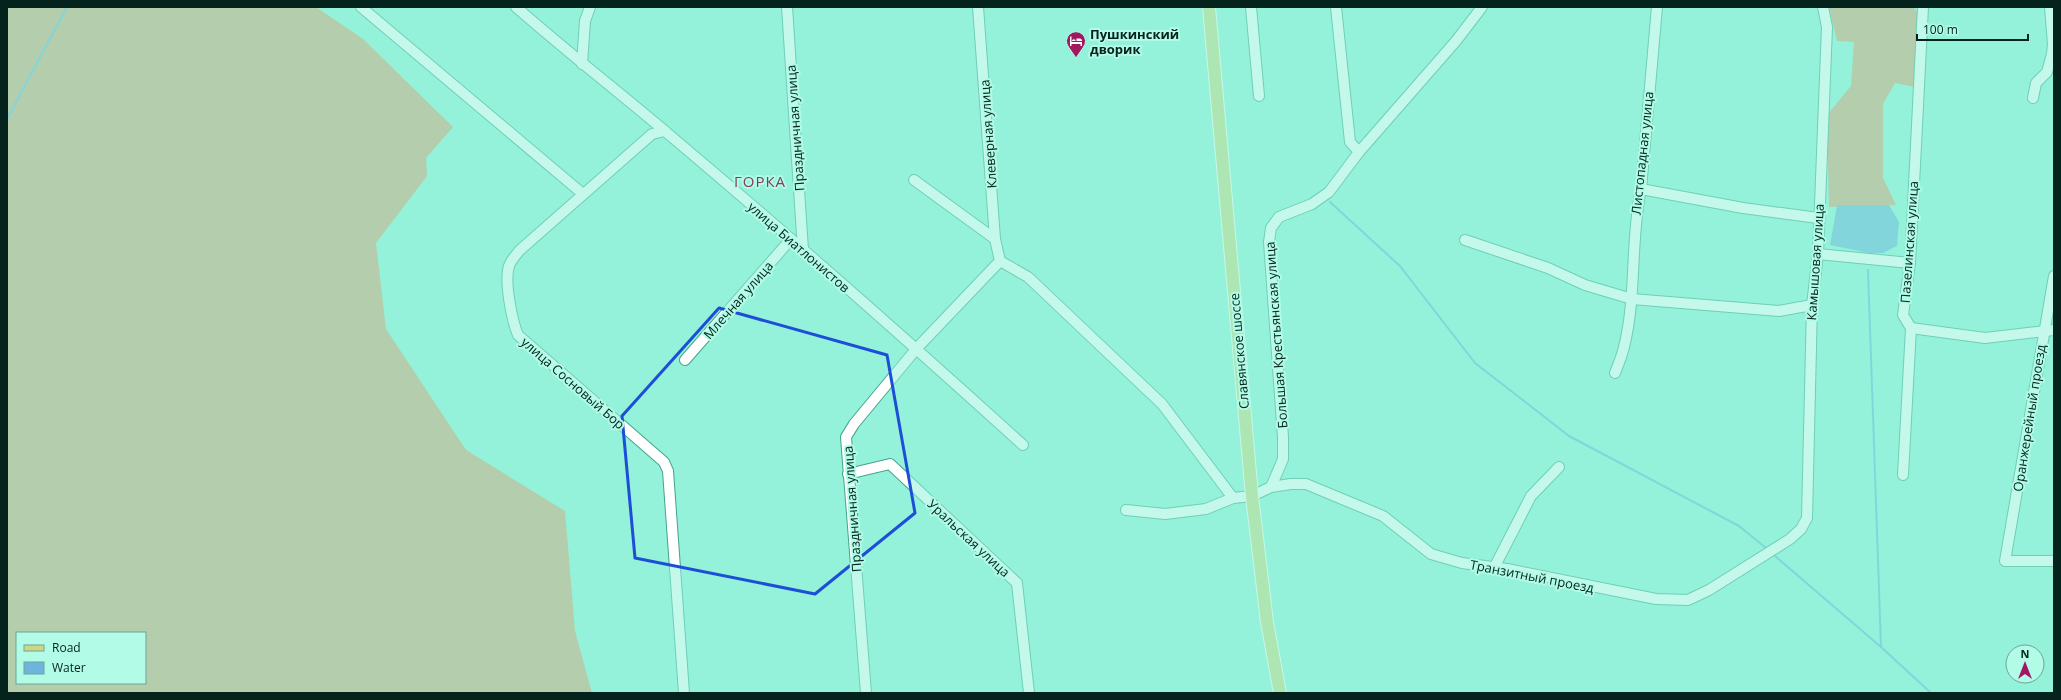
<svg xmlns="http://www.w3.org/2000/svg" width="2061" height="700" viewBox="0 0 2061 700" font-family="'Open Sans',sans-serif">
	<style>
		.forest { fill: #dc9f75; fill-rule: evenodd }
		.water { fill: #6eb4dd }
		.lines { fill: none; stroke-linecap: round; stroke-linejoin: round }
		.stream { stroke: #6eb4dd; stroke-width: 2 }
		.minor-casing { stroke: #43a58e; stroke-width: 12 }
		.major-casing { stroke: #fff; stroke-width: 14 }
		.minor { stroke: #fff; stroke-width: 10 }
		.major { stroke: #cfd785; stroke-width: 12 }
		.marked { fill: none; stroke: #1d4ed8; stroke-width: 3; stroke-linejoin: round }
		.labels { text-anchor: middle; stroke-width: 4; stroke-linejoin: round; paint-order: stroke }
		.poi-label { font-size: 13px; font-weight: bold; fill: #04231c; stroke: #b1fbe7; text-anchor: start }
		.street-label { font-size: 13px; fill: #04231c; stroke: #b1fbe7 }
		.quarter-label { font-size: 15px; letter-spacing: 1px; fill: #813d5a; stroke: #b1fbe7 }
	</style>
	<rect width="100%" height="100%" fill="#93f2d9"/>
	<g class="forest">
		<path d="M7 7H316L363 39 453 127 426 158 427 176 376 243 386 329 466 450 565 511 575 631 592 693H7ZM17 633H145V683H17Z"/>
		<polygon points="1829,7 1913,7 1918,13 1915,87 1895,83 1883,104 1883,178 1896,205 1829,207 1827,115 1851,86 1854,42 1837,41"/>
	</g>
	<polygon class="water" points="1837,205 1889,205 1899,222 1897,246 1883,253 1869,253 1830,245"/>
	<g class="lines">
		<g class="stream">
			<polyline points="7,119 67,7"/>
			<polyline points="1330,202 1400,266 1475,363 1569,436 1739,526 1766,548"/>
			<polyline points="1868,270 1881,647"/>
			<polyline points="1775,556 1881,647 1931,693"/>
		</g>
		<defs>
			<g id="minor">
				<polyline points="361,7 583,194"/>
				<path d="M516 7C565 50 616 90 666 132 787 234 906 339 1023 445"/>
				<polyline points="787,7 803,250"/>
				<polyline points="978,7 995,239 1000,261"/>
				<polyline points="1251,7 1259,96"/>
				<polyline points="582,64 585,21 590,7"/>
				<polyline points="2033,98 2036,83 2047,72 2052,54 2053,44 2050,7"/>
				<path d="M665 131 652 134 520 250C516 255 511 260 509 266 504 281 512 321 518 335L664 462 668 471 684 693"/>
				<polyline points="1359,152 1456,41 1482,7"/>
				<polyline points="914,180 995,239"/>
				<polyline points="1641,189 1743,208 1818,218"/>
				<polyline points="1465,240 1548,268 1585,285 1632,299 1779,311 1812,305"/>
				<polyline points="1818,254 1910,263"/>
				<polyline points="1000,261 1028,277 1162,404 1233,498"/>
				<polyline points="2054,276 2005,561 2054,561"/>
				<polyline points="1911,328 1985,338 2054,330"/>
				<polyline points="685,360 791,239"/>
				<path d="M1615 373C1618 365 1622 356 1624 347 1637 295 1630 241 1641 189L1657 7"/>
				<polyline points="848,474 890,464 1017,583 1029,693"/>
				<polyline points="1903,475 1911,328 1903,315 1910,263 1923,7"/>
				<polyline points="1271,487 1283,459 1283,437 1269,242 1271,228 1279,217 1312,204 1329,192 1359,152 1350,142 1336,7"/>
				<polyline points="1126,510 1165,514 1206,509 1233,498 1252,496 1271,487 1291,484 1306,484 1383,516 1431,554 1462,563 1507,569 1656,599 1688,600 1709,590 1790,539 1801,529 1807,518 1812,305 1818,254 1827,27 1823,7"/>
				<polyline points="1494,568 1531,496 1559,467"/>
				<polyline points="866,693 846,437 854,424 917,348 1000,261"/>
			</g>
			<polyline id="major" points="1209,7 1252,496 1267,622 1280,693"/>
		</defs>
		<use href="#minor" class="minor-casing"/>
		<use href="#major" class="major-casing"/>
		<use href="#minor" class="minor"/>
		<use href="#major" class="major"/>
	</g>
	<path d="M0 0H2061V700H0ZM719 308 887 355 915 513 815 594 635 558 622 416Z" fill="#93f2d9" fill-opacity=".55" fill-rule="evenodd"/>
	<path class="marked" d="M719 308 887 355 915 513 815 594 635 558 622 416Z"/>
	<defs>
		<symbol id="hotel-pin" viewBox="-11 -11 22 30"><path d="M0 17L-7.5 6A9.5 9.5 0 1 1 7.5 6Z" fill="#a21760" stroke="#b1fbe7"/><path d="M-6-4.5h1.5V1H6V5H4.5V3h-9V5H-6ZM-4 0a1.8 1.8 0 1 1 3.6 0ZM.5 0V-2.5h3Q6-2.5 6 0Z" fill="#fff"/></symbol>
	</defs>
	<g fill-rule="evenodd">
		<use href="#hotel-pin" x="1065" y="30" width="22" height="30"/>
	</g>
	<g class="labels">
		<g class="poi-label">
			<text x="1090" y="39">Пушкинский<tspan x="1090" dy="15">дворик</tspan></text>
		</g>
		<g class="street-label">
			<text transform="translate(795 128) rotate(-94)" y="5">Праздничная улица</text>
			<text transform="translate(988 134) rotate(-94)" y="5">Клеверная улица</text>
			<text transform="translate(1642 153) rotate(-84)" y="5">Листопадная улица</text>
			<text transform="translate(1909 242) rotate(-86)" y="5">Пазелинская улица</text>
			<text transform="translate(799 247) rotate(41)" y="5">улица Биатлонистов</text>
			<text transform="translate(1815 262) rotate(-86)" y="5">Камышовая улица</text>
			<text transform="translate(738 300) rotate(-49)" y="5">Млечная улица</text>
			<text transform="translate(1276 335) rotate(-94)" y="5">Большая Крестьянская улица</text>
			<text transform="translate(1239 351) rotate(-95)" y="5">Славянское шоссе</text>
			<text transform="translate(573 383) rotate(41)" y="5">улица Сосновый Бор</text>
			<text transform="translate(2029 418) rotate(-81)" y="5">Оранжерейный проезд</text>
			<text transform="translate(852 509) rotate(-94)" y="5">Праздничная улица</text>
			<text transform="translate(969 538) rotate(43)" y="5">Уральская улица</text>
			<text transform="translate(1532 576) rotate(11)" y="5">Транзитный проезд</text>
		</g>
		<g class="quarter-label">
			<text x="760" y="187">ГОРКА</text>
		</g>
	</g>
	<rect width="2061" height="700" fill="none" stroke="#04231c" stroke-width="16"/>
	<rect x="16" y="632" width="130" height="52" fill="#b1fbe7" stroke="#6ca596"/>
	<rect x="24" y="645" width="20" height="6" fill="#cfd785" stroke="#6ca596"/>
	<text x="52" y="652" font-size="12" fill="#04231c">Road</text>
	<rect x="24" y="662" width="20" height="12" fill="#6eb4dd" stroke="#6ca596"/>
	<text x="52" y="672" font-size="12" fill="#04231c">Water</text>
	<g transform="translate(2025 664)"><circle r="19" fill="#b1fbe7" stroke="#6ca596"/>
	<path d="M0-3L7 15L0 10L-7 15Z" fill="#a21760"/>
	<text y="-6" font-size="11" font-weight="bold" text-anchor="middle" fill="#04231c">N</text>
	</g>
	<path d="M1917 34v6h111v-6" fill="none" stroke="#04231c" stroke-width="2"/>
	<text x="1923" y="34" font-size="12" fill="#04231c" stroke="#b1fbe7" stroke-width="3" paint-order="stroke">100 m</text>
</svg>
